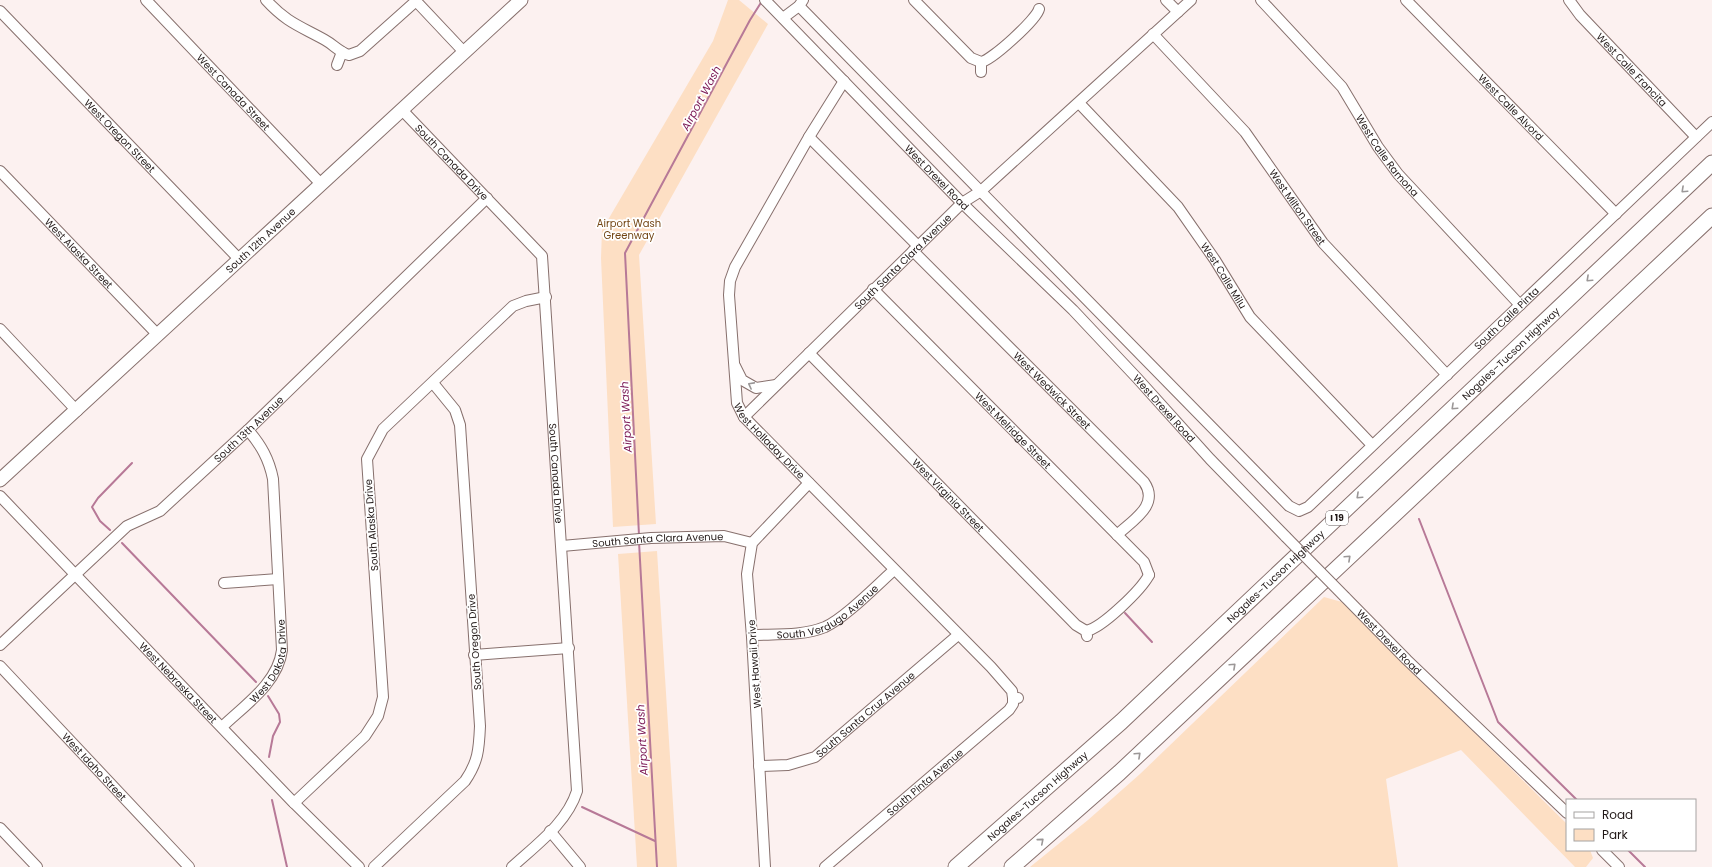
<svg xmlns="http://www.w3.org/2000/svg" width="1712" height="867" viewBox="0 0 1712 867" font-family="Poppins,sans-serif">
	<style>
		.green { fill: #fddfc4 }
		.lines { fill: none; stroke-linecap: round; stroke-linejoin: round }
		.stream { stroke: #b77997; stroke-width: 2 }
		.minor-casing { stroke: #87706d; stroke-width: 12 }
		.major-casing { stroke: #87706d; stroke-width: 15 }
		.highway-casing { stroke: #87706d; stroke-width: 17 }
		.minor { stroke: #fff; stroke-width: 10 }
		.major { stroke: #fff; stroke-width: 13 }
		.highway { stroke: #fff; stroke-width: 15 }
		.minor-bridge-casing { stroke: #87706d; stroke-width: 12; stroke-linecap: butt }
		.minor-bridge { stroke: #fff; stroke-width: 10 }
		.oneway { stroke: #9b9797 }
		.labels { text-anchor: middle; stroke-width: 3.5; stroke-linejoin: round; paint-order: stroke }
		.shield { fill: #fff; stroke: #645d5d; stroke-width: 1 }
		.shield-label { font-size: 9px; font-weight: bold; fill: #211817 }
		.street-label { font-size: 10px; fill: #211817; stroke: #fff }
		.park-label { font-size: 10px; fill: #734615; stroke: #fff }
		.water-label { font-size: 11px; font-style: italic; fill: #7b1955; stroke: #fff }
	</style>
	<rect width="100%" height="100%" fill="#fcf1f0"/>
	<g class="green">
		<polygon points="728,0 739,0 768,24 639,255 656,524 613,527 601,258 602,230 713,41"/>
		<polygon points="657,551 677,867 637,867 618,554"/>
		<polygon points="1324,597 1342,602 1567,824 1567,850 1590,850 1593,858 1586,867 1575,867 1461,750 1386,779 1398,867 1030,867 1088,820 1140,774"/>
	</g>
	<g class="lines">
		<g class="stream">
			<polyline points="1419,519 1498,722 1577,800"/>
			<polyline points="110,530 100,521 92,507 98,498 132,463"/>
			<polyline points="639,535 625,253 750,20 762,1"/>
			<polyline points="639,542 657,867"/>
			<polyline points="122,543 256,682"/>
			<polyline points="1125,613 1152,642"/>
			<polyline points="268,696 279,714 280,722 273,736 269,757"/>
			<polyline points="272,800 287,867"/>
			<polyline points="582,807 655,841"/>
			<polyline points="1628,850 1645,867"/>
		</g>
		<defs>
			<g id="minor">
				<path id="s1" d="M146 0 321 184"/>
				<path d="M266 0C287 23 300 26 325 40 334 45 339 52 349 55L360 51 416 1"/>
				<polyline points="415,0 464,52"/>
				<path id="s2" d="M765 0 962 203 1073 310 1137 378 1210 459 1286 537"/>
				<path d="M914 0 971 58 981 62C991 61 1037 19 1039 9"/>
				<polyline points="1166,0 1178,12"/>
				<path id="s3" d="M1261 0 1342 87 1378 147 1398 174 1520 305"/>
				<path id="s4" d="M1406 0 1616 214"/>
				<path id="s5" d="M1569 0 1580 15 1696 137"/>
				<path id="s6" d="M799 6 1289 506 1299 511 1308 507 1712 122"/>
				<path id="s7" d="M0 11 240 260"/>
				<polyline points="783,18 799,6 803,0"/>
				<path id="s8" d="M1153 34 1245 132 1323 243 1447 375"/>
				<polyline points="981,62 981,72"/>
				<polyline points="337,65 342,52"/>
				<path id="s9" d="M844 81 809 137 735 267 730 281 729 295 737 403 744 417 991 667 1012 691 1013 698"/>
				<path id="s10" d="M1079 103 1178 207 1215 260 1250 317 1372 445"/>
				<path id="s11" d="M402 110 542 256 577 791C567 823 536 845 512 867"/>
				<polyline points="809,137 918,246"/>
				<path id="s12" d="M0 171 158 335"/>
				<path id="s13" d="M913 251 1144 482C1160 505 1133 520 1117 535"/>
				<path id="s14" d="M873 289 1144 562 1149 575"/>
				<polyline points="0,329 77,411"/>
				<path id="s15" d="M809 353 1076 625 1086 631 1087 636"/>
				<polyline points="735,366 742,380 756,388 776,385"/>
				<path id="s16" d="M744 417 953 212 962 203 981 191 1191 0"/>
				<path id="s17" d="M0 496 293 802 359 867"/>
				<path id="s18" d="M562 546 651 538 724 536 752 543"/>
				<polyline points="224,583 278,579"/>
				<path id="s19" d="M1345 597 1407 660 1567 813"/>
				<path d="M1086 631C1102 628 1141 590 1149 575"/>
				<path id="s20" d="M752 635C776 634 803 636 825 627 845 618 877 585 894 570"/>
				<path id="s21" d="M0 645 127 526 160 511 248 430 487 198"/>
				<polyline points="474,655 569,648"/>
				<path id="s22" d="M0 666 189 867"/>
				<path id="s23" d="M222 727C245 705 278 683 282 650L273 479C269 459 261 445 248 430"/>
				<path id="s24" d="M759 766 788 765 815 757 958 635"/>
				<polyline points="294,803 365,736 378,716 383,697 367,459 383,429 513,306 526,301 546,297"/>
				<polyline points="0,828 37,867"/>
				<polyline points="550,831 580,867"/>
				<polyline points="1602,850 1619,867"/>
				<path d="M374 867 465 781C478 762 479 750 480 726L460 425 455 410 433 383"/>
				<polyline points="765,867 752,637 747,574 752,543 809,483"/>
				<path id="s25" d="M825 867 1009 710 1013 704V698H1018"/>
			</g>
			<g id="major">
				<path id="s26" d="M0 480 521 0"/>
			</g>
			<g id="highway">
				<path id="s27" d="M956 867 1121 722 1712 163"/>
				<polyline points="1012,867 1119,773 1712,216"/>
			</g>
		</defs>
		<use href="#minor" class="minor-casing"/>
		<use href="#major" class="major-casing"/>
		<use href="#highway" class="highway-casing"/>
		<use href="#minor" class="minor"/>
		<use href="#major" class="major"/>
		<use href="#highway" class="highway"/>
		<defs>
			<polyline id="minor-bridge" points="1286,537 1345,597"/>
		</defs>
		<use href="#minor-bridge" class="minor-bridge-casing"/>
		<use href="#minor-bridge" class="minor-bridge"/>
	</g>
	<defs><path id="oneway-chevron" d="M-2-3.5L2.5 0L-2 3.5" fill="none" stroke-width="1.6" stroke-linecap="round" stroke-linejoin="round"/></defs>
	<g class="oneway">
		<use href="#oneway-chevron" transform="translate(1684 190) rotate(137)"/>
		<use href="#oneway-chevron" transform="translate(1589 279) rotate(137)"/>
		<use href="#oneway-chevron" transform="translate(751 385) rotate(-152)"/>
		<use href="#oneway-chevron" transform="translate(1454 407) rotate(137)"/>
		<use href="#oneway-chevron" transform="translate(1359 496) rotate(137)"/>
		<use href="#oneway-chevron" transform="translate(1348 558) rotate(-43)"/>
		<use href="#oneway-chevron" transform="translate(1233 666) rotate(-43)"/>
		<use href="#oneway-chevron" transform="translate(1138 755) rotate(-43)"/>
		<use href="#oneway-chevron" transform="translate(1041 841) rotate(-41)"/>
	</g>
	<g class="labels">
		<rect class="shield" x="1326" y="511" width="22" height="14" rx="3"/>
		<g class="shield-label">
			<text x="1337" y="521">I 19</text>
		</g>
		<g class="street-label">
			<text dy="4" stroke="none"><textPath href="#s5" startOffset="94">West Calle Francita</textPath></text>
			<text dy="4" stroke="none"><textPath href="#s1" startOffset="127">West Canada Street</textPath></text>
			<text dy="4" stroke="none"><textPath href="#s4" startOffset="150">West Calle Alvord</textPath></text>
			<text dy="4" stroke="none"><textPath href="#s7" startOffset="173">West Oregon Street</textPath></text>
			<text dy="4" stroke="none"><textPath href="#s3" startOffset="201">West Calle Ramona</textPath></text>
			<text dy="4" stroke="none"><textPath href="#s11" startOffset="72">South Canada Drive</textPath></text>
			<text dy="4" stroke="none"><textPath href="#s2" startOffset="247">West Drexel Road</textPath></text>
			<text dy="4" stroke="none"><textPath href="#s8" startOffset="226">West Milton Street</textPath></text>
			<text dy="4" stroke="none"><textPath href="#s26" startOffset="354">South 12th Avenue</textPath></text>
			<text dy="4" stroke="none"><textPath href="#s12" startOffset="114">West Alaska Street</textPath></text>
			<text dy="4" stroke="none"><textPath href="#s16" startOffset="222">South Santa Clara Avenue</textPath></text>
			<text dy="4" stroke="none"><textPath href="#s10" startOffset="226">West Calle Milu</textPath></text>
			<text dy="4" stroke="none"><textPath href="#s6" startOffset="995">South Calle Pinta</textPath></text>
			<text dy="4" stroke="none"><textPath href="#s27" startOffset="756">Nogales–Tucson Highway</textPath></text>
			<text dy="4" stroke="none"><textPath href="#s13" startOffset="197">West Wedwick Street</textPath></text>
			<text dy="4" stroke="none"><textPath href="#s2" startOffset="571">West Drexel Road</textPath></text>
			<text dy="4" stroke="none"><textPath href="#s21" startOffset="331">South 13th Avenue</textPath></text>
			<text dy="4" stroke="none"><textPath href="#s14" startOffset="199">West Melridge Street</textPath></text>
			<text dy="4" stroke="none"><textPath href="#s9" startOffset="403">West Holladay Drive</textPath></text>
			<text dy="4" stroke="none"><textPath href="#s11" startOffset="420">South Canada Drive</textPath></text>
			<text dy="4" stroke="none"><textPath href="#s15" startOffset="199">West Virginia Street</textPath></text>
			<text transform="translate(371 525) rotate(-94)" y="4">South Alaska Drive</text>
			<text dy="4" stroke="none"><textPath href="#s18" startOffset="96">South Santa Clara Avenue</textPath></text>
			<text dy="4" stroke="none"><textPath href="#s27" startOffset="432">Nogales–Tucson Highway</textPath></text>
			<text dy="4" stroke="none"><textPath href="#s20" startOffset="82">South Verdugo Avenue</textPath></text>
			<text dy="4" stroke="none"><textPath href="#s19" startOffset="63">West Drexel Road</textPath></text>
			<text transform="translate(474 642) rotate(-94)" y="4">South Oregon Drive</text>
			<text dy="4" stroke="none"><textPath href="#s23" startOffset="85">West Dakota Drive</textPath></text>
			<text transform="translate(754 664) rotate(-94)" y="4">West Hawaii Drive</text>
			<text dy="4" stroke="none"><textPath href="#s17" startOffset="258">West Nebraska Street</textPath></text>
			<text dy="4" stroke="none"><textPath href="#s24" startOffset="123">South Santa Cruz Avenue</textPath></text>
			<text dy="4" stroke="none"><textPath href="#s22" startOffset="138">West Idaho Street</textPath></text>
			<text dy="4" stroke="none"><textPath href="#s25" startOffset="131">South Pinta Avenue</textPath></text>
			<text dy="4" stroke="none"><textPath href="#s27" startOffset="108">Nogales–Tucson Highway</textPath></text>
		</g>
		<g class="park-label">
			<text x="629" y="227">Airport Wash<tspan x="629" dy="12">Greenway</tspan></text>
		</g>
		<g class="water-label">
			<text transform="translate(701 98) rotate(-62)" y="4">Airport Wash</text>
			<text transform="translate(626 417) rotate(-93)" y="4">Airport Wash</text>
			<text transform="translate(642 740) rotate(-93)" y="4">Airport Wash</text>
		</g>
	</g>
	<rect x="1566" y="799" width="130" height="52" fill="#ffffff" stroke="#a6a3a2"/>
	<rect x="1574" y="812" width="20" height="6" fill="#ffffff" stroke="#a6a3a2"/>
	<text x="1602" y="819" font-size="12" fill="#211817">Road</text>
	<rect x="1574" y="829" width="20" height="12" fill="#fddfc4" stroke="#a6a3a2"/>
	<text x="1602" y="839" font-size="12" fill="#211817">Park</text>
</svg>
